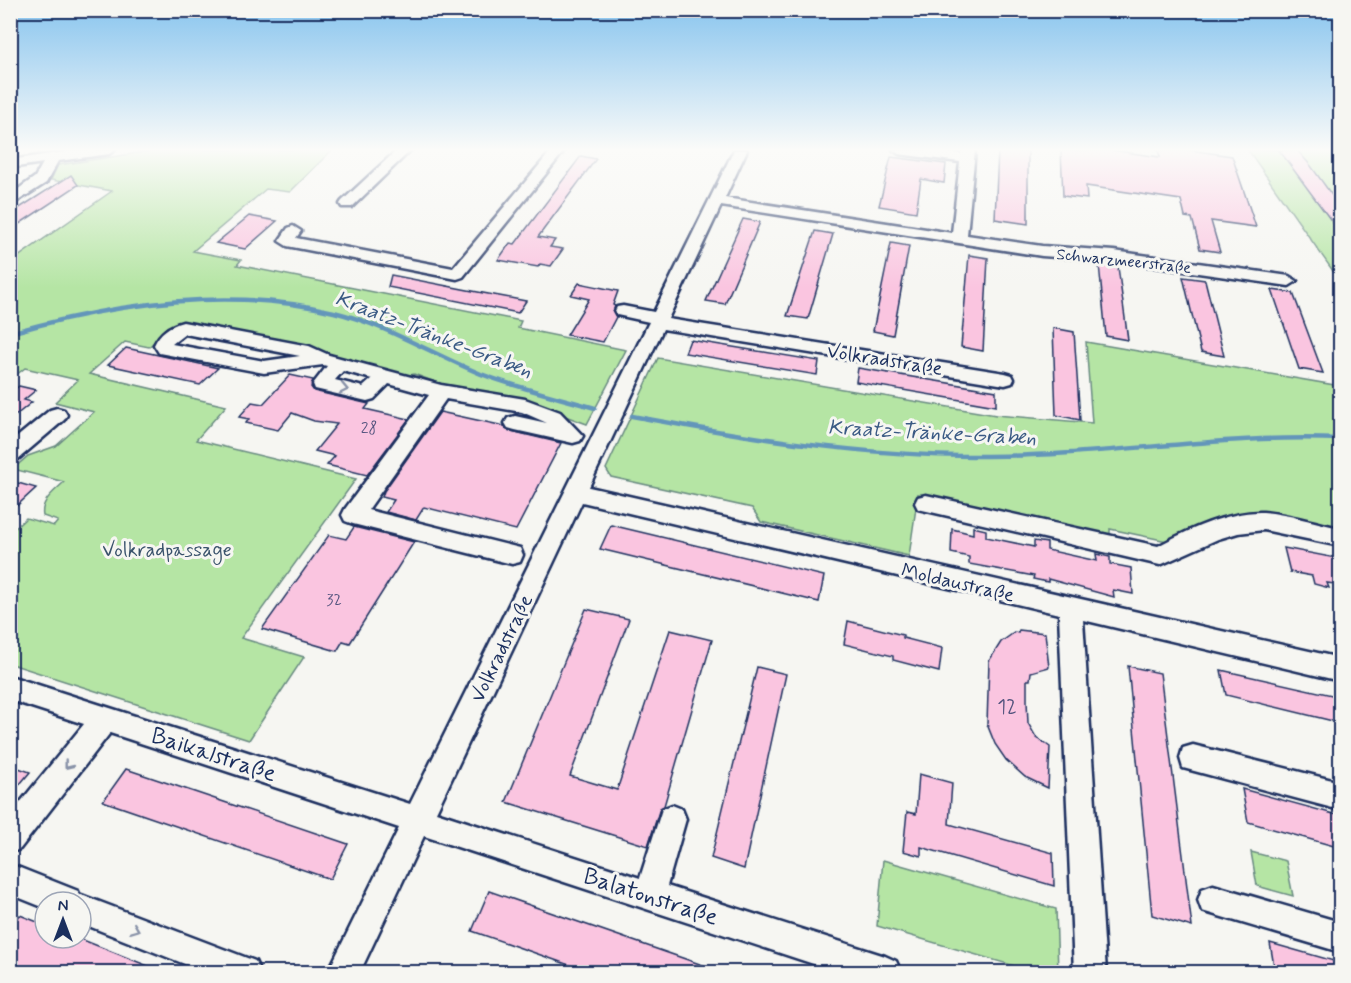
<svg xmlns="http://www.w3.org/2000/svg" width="1351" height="983" viewBox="0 0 1351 983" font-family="Mynerve,sans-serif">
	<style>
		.green { fill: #b5e5a4; stroke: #688a81; stroke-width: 1.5 }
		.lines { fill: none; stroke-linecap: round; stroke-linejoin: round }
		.stream { stroke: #6496ba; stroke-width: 4.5 }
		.building { fill: #fac5e0; stroke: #1b2f5e; stroke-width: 1.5 }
		.minor-casing { stroke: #1b2f5e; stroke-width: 5 }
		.minor { fill: #f6f6f2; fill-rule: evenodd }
		.oneway { stroke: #8892a8 }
		.labels { text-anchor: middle; stroke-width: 6; stroke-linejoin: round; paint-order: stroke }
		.far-street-label { font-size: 16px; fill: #1b2f5e; stroke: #f6f6f2 }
		.number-label { font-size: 16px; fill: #53547e }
		.street-label { font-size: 20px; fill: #1b2f5e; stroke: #f6f6f2 }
		.park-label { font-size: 20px; fill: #3a536c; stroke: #f6f6f2 }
		.near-number-label { font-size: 20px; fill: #53547e }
		.water-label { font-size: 21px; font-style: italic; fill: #3a5a84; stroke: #f6f6f2 }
		.near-street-label { font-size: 24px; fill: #1b2f5e; stroke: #f6f6f2 }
	</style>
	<rect width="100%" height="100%" fill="#f6f6f2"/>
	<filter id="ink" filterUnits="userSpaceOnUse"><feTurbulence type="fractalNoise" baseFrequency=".0167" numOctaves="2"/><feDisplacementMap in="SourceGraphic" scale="12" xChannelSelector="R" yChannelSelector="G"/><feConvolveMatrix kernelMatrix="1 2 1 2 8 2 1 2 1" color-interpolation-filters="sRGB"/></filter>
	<g filter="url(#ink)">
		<g class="green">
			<path d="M158 150H332L290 192 266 189 193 251 241 260 237 265 521 321 518 328 626 350 587 424 524 401 451 388 414 374 402 377 314 349 195 323C176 323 161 334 149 347L125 342 89 374 226 406 196 440 356 479 241 638 304 657 249 740 11 664V532L26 518 54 526 58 521 43 516C40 501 54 492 64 482L13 469 28 456 56 446 94 412 55 402 78 380 25 368 11 379V262L112 191 51 180 58 165Z"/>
			<polygon points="1248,150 1340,150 1340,281"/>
			<polygon points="1086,342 1340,386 1340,528 1258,511 1167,541 1110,529 1110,535 918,494 909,556 761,522 752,508 611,477 606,469 658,358 996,415 1092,423"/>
			<polygon points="1251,852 1286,861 1293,896 1257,886"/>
			<polygon points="883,860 1056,909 1058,972 1035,972 877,926"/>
		</g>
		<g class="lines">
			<g class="stream">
				<path d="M10 333C112 304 229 286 334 312 386 325 432 354 481 374 518 388 557 397 595 408"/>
				<path d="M632 416C749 438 868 457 987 456 1105 456 1222 434 1340 439"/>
			</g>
		</g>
		<g class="building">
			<polygon points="998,150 1028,151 1028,224 995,219"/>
			<polygon points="1061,150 1111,150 1160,157 1158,150 1190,150 1232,156 1256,227 1211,221 1220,252 1200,249 1192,218 1185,217 1181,200 1086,186 1087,199 1063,196"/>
			<polygon points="1279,150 1297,150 1311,166 1341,208 1341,234"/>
			<polygon points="581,156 596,159 538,237 555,240 550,247 563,249 551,266 540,264 538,267 498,260 510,243 515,244"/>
			<polygon points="891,157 946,164 944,183 921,179 916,212 879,206"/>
			<polygon points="71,175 78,185 10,230 10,214"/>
			<polygon points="249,216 277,221 245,249 216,243"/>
			<polygon points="743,219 760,222 725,304 706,301"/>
			<polygon points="815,231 833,234 808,319 787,316"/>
			<polygon points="891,243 909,246 893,335 873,331"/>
			<polygon points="969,255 988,258 983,351 961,347"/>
			<polygon points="1099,264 1118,267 1128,340 1106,336"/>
			<polygon points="391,275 483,293 526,301 518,313 388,287"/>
			<polygon points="1183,277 1205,280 1224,356 1201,352"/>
			<polygon points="579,283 618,291 613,305 615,306 613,312 616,317 603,342 567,335 589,299 571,295"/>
			<polygon points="1272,290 1293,293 1323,373 1299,369"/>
			<polygon points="1053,328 1074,332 1080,420 1056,415"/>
			<polygon points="690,340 819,361 817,375 685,353"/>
			<polygon points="126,348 177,359 218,368 200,385 108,365"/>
			<polygon points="858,368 996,391 996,406 856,382"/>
			<polygon points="290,375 313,380 311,387 314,391 369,404 365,409 409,419 367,475 327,465 335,456 315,451 337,424 314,421 292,413 278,430 246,423 249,419 239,417 252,402 263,404"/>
			<polygon points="19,386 36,390 24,400 32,402 10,420 10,393"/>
			<polygon points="440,412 504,426 507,430 561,443 516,530 424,507 416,520 386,512 394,500 382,497 384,491"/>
			<polygon points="18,483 36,488 10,512 10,489"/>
			<polygon points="611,525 824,576 819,602 600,549"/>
			<polygon points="354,527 414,542 350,643 343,641 337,651 262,629 329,535 346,539"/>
			<polygon points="973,527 986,530 986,537 1034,547 1034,541 1047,543 1047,550 1097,561 1096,554 1110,557 1110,564 1131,568 1133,594 1113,590 1114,597 1048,579 1048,582 1033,579 1034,576 969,564 969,557 951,553 952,529 973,534"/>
			<polygon points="1284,548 1341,559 1341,585 1327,583 1329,588 1314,584 1312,576 1290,572"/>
			<polygon points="586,609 629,619 570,776 617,790 670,630 712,640 664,806 660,808 648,846 506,802"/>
			<polygon points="848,621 903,635 903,638 942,648 939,672 893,660 893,656 844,644"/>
			<polygon points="1019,630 1045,633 1049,667 1031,672 1030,680 1027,680 1027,701 1028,723 1036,737 1050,747 1048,788 1025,777 1006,760 995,744 987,724 989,661 1001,642 1015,632 1018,633"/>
			<polygon points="1128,666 1160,673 1192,927 1152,915"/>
			<polygon points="757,667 786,674 744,869 711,858"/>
			<polygon points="1221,670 1341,697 1341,723 1226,695"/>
			<polygon points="10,765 30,772 10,796"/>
			<polygon points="126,769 233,805 348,844 330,879 103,801"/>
			<polygon points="919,774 952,783 949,824 1053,853 1054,886 921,847 921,856 903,851 907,812 916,814"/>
			<polygon points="1242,789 1341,816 1341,848 1248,822"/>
			<polygon points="489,891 717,970 716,972 589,972 472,931"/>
			<polygon points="20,915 45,925 45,938 78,938 163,972 27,972 10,966 10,927"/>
			<polygon points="1270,943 1341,963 1341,972 1275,972"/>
		</g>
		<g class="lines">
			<defs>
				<g id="minor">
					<polygon points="78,150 115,150 109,154 58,161 46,183 10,206 10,195 35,177 43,163 10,168 10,160"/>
					<polygon points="397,150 411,150 352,207 342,207 340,204 342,201"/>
					<polygon points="552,150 565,150 463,277 457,279 287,246 279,241 288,228 293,226 301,231 296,238 453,268"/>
					<polygon points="734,150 747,150 725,198 952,233 960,162 899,154 893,150 932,150 961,154 961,150 975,150 967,235 1042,246 1114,251 1289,276 1297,281 1289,286 1114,261 1042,256 721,206 668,319 1005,373 1012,375 1014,379 1012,383 1005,385 663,329 589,487 1340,658 1340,681 1083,620 1106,972 1074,972 1059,614 582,502 436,812 640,878 662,809 672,805 682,809 686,819 667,886 885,956 896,961 901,972 838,972 424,836 360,972 328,972 399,828 110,733 20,849 10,853 10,815 84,724 10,700 10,676 410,804 649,322 617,315 615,311 617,307 623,306 654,312"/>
					<path d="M183 322 309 346 329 355 441 385 525 399 560 412 583 436 580 441 573 443 515 430 508 428 505 423 508 418 515 416 547 423 522 412 446 399 368 510 520 548 523 555 520 562 512 564 353 524 345 521 342 515 345 509 429 395 389 384 374 399 367 401 315 389 313 384 327 366 323 365 264 373 159 353 154 345C160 332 169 326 183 322ZM185 334 300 356 264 361 172 344ZM343 371 372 379 363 387 335 380Z"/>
					<polygon points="57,408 64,410 67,415 64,420 17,460 10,462 10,443 50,410"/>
					<path d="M926 495 1158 546C1188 530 1228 511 1263 512 1288 514 1316 523 1340 528V546L1264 530 1238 533 1218 539 1160 565 918 509 915 503 918 497Z"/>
					<polygon points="1193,745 1340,782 1340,810 1183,768 1180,758 1183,748"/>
					<polygon points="10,864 78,891 79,894 255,961 260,972 205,972 81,923 81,902 45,902 45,908 10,894"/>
					<polygon points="1213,885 1340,922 1340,952 1202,911 1198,900 1202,889"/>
				</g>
			</defs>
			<use href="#minor" class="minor-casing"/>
			<use href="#minor" class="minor"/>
		</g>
		<defs><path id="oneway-chevron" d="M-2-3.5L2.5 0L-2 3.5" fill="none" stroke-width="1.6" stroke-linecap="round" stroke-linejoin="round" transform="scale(1.5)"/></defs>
		<g class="oneway">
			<use href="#oneway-chevron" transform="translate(344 389) rotate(12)"/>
			<use href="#oneway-chevron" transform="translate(68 765) rotate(128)"/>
			<use href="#oneway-chevron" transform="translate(135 929) rotate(22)"/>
		</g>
	</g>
	<linearGradient id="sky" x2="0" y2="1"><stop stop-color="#87c4ee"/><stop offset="0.52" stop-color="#fbfbf9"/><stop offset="1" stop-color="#fbfbf9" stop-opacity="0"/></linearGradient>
	<rect width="1351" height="288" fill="url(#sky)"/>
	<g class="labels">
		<g class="far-street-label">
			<text transform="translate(1124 260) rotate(6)" y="6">Schwarzmeerstraße</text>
		</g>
		<g class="number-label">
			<text x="369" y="433">28</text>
			<text x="334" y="605">32</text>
		</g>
		<g class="street-label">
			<text transform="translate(885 359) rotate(9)" y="7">Volkradstraße</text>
			<text transform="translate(958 582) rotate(13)" y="7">Moldaustraße</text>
			<text transform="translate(501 648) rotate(-64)" y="7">Volkradstraße</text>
		</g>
		<g class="park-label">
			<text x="167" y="556">Volkradpassage</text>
		</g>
		<g class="near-number-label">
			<text x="1007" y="713">12</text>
		</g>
		<g class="water-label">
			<text transform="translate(434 334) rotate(21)" y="7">Kraatz-Tränke-Graben</text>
			<text transform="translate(932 432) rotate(3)" y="7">Kraatz-Tränke-Graben</text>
		</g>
		<g class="near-street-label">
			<text transform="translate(214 754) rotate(18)" y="8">Baikalstraße</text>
			<text transform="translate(651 896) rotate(18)" y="8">Balatonstraße</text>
		</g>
	</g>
	<rect width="1351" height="983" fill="none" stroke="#f6f6f2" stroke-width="36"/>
	<rect x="18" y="18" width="1315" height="947" fill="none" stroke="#1b2f5e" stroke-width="2" filter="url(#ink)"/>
	<g transform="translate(63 920)"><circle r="28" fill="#f6f6f2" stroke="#9ea6b7" stroke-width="1.5"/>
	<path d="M0-4.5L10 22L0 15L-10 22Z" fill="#1b2f5e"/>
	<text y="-9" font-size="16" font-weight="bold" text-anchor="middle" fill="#1b2f5e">N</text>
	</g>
</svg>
